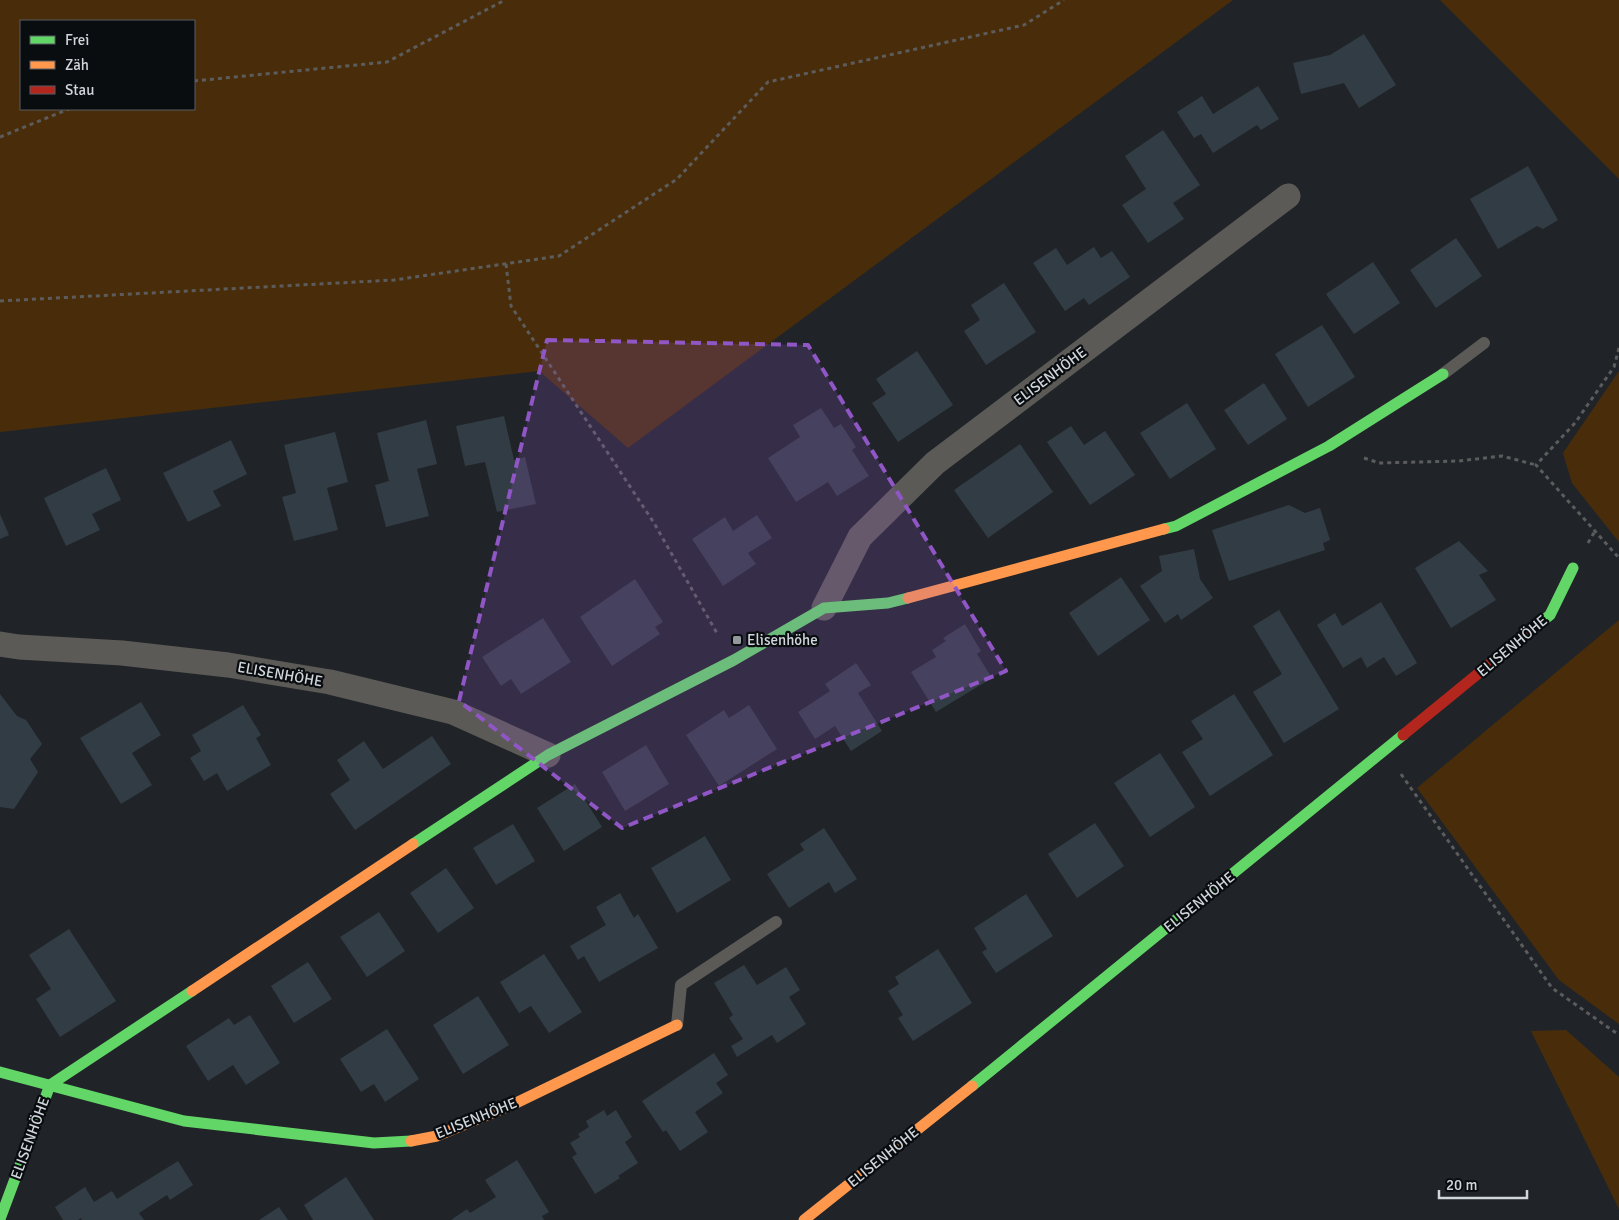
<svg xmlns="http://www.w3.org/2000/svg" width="1619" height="1220" viewBox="0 0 1619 1220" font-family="Signika,sans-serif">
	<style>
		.green { fill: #492d0a; fill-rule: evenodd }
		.building { fill: #323c44 }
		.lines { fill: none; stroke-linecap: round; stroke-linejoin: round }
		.path { stroke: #5d5c5c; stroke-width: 3; stroke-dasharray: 4 4; stroke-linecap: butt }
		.lane { stroke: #5c5a56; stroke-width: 12 }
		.street { stroke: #5c5a56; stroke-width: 25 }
		.fast { stroke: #63d668; stroke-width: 11 }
		.slow { stroke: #ff974d; stroke-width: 11 }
		.jam { stroke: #b3261e; stroke-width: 11 }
		.marked { fill: #9056c6; fill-opacity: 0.2; stroke: #9056c6; stroke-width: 4; stroke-dasharray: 10 6; stroke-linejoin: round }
		.poi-dot { fill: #92989c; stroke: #0a0d10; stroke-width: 2 }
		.labels { text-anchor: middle; stroke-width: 4.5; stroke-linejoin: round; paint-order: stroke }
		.street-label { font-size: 15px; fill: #d0d6db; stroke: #0a0d10 }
		.poi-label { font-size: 15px; fill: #d0d6db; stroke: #0a0d10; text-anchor: start }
	</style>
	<rect width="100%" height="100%" fill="#202428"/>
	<g class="green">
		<path d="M0 0H1233L628 448 539 371 0 432ZM21 21H194V109H21Z"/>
		<polygon points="1440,0 1619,0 1619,179"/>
		<polygon points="1619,371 1619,542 1572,483 1563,453"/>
		<polygon points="1619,620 1619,1024 1559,980 1417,788"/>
		<polygon points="1566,1030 1619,1077 1619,1209 1531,1031"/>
	</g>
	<g class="building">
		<polygon points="1364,34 1396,85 1359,108 1344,83 1301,94 1293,63 1330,55"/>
		<polygon points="1258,86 1279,119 1261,130 1257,125 1213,153 1201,134 1194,138 1177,112 1202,96 1213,114"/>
		<polygon points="1163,130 1200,185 1173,203 1184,219 1148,243 1122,205 1146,189 1125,156"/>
		<polygon points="1528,166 1558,220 1543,229 1537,226 1498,249 1470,199"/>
		<polygon points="1456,238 1482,276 1436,308 1410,270"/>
		<polygon points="1094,247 1101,258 1112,251 1130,277 1089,305 1084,298 1065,311 1033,263 1056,248 1067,265"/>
		<polygon points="1373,262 1400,303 1354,334 1326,294"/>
		<polygon points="1004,283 1036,332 986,365 964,331 980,320 971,305"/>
		<polygon points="1322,325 1355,377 1308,407 1275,354"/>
		<polygon points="917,351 953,405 898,442 872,403 886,394 876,379"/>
		<polygon points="1264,383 1287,419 1248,445 1224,410"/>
		<polygon points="1187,403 1216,449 1170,479 1140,433"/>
		<polygon points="821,408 834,428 841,424 856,447 852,450 869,476 837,496 828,482 796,502 768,458 800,437 793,425"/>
		<polygon points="504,416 514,460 525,457 536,504 497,512 485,462 465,466 456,426"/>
		<polygon points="426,420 437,464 417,469 429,516 386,527 375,485 389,481 377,433"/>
		<polygon points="1071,426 1084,445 1105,431 1135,475 1090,505 1047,442"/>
		<polygon points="335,432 348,482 327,488 338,530 294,541 282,497 296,493 284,445"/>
		<polygon points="231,440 247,474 213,491 221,506 188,522 163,473"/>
		<polygon points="1020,444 1053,492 988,538 954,490"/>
		<polygon points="106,468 121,500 92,514 100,530 66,546 44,498"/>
		<polygon points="1289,505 1305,513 1320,508 1330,540 1323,543 1325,550 1229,581 1212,530"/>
		<polygon points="0,514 9,535 0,539"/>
		<polygon points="757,515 772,538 748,553 756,564 723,586 692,539 725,517 733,531"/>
		<polygon points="1459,541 1488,571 1479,575 1496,600 1451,628 1415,568"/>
		<polygon points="1194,549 1200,579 1213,598 1181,620 1178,614 1165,623 1140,586 1162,571 1159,556"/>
		<polygon points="1121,577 1150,620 1098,656 1069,613"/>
		<polygon points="635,579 663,622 655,627 660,634 612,666 580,617"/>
		<polygon points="1381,602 1417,663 1396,676 1384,657 1367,668 1361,657 1343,668 1317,625 1335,613 1342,626"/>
		<polygon points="1279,610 1339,709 1284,743 1253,692 1282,674 1253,626"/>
		<polygon points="543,618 571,662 521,694 511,679 501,686 482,657"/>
		<polygon points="965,624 981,651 977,654 992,678 936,712 911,672 936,657 932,650 946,641 943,638"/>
		<polygon points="856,663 871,685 858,693 882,731 851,751 835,726 815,739 798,712 830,691 825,684"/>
		<polygon points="0,694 17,716 26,720 42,744 30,759 38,772 14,809 0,807"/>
		<polygon points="1234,694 1273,755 1210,796 1182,752 1203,739 1191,721"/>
		<polygon points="141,702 161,735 132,753 152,785 121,804 80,738"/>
		<polygon points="243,705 261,735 256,738 271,765 227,791 217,773 204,781 190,758 201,751 192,735"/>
		<polygon points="749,705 777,749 719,786 686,735 724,710 729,718"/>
		<polygon points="432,736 451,764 355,830 330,794 350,780 337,760 364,741 383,769"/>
		<polygon points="646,745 669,784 625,811 602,772"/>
		<polygon points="1160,753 1195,807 1150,837 1114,783"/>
		<polygon points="575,784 602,827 564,851 537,808"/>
		<polygon points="1095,823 1124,866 1077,898 1048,854"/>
		<polygon points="513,824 535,861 496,885 473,848"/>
		<polygon points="824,828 857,879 835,893 829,882 789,908 767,874 804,850 800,844"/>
		<polygon points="705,836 731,880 677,913 651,868"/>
		<polygon points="446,868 474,908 438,933 410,893"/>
		<polygon points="620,893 634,918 638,914 658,948 599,982 584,956 578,960 570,946 606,925 596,907"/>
		<polygon points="1026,894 1053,936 996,973 982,952 987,949 974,928"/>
		<polygon points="379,912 405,951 367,977 340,937"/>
		<polygon points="69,929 116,1001 60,1037 36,999 51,989 29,955"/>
		<polygon points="938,949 972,1003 913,1041 898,1018 903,1015 888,991 899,984 895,977"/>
		<polygon points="544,954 582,1012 549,1033 531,1006 519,1013 500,982"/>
		<polygon points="308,962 332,999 294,1023 271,986"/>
		<polygon points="744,965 757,985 786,967 800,990 789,997 806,1024 777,1043 772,1035 737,1057 731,1046 743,1039 729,1018 733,1015 714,983"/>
		<polygon points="478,996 509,1045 463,1074 433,1025"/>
		<polygon points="250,1015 280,1063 246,1085 233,1065 208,1081 186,1046 229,1018 234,1025"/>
		<polygon points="387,1029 419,1079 385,1102 374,1084 361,1092 340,1059"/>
		<polygon points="714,1053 728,1075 716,1083 723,1093 695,1112 708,1132 680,1151 666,1130 663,1132 642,1101"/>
		<polygon points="604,1110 607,1116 616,1110 632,1137 625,1142 638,1163 618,1176 620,1178 595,1194 572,1157 577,1154 570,1143 580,1137 578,1134 589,1127 586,1121"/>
		<polygon points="517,1160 549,1212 542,1216 544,1220 451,1220 467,1209 470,1213 496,1197 485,1180"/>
		<polygon points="178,1161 193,1185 170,1200 167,1195 139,1213 144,1220 82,1220 81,1218 78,1220 63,1220 55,1207 85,1187 94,1202 112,1191 117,1199"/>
		<polygon points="346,1177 374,1220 313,1220 304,1205"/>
		<polygon points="279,1207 288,1220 259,1220"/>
	</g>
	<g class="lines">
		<g class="path">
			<polyline points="194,81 387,62 505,0"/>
			<polyline points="0,137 69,109"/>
			<polyline points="506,264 511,306 654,523 718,635"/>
			<polyline points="0,301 394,280 559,256 677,179 768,82 1024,25 1064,0"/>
			<polyline points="1619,348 1614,367 1575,423 1536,465 1619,558"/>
			<polyline points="1364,458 1379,463 1459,461 1502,456 1536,465"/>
			<polyline points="1588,543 1595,531"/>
			<polyline points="1401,774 1552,988 1619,1035"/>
		</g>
		<g class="lane">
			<polyline points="1443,374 1484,343"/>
			<polyline points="677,1025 681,985 776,922"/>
		</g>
		<g class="street">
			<polyline points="824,608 860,537 935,463 1288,196"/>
			<polyline points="0,644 19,647 122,653 228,665 330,682 453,712 548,755"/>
		</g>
		<g class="fast">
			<polyline points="1164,529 1176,526 1329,446 1443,374"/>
			<polyline points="1529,632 1550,615 1573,568"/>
			<polyline points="413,844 548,755 734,660 824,608 888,603 908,598"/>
			<polyline points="0,1072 184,1121 374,1143 411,1141"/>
			<polyline points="972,1086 1403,735"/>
			<polyline points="0,1219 50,1085 192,991"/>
		</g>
		<g class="slow">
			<polyline points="908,598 1164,529"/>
			<polyline points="192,991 413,844"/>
			<polyline points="411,1141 437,1136 516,1103 677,1025"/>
			<polyline points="804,1220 972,1086"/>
		</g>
		<polyline class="jam" points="1403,735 1529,632"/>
	</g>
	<path class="marked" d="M547 340 808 345 1006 671 622 828 459 701Z"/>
	<rect class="poi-dot" x="732" y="635" width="10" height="10" rx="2.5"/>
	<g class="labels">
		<g class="street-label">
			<text transform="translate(1050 376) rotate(-37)" y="5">ELISENHÖHE</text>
			<text transform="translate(1512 646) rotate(-40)" y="5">ELISENHÖHE</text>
			<text transform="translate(280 674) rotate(10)" y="5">ELISENHÖHE</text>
			<text transform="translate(1199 902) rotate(-39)" y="5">ELISENHÖHE</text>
			<text transform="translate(476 1118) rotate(-22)" y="5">ELISENHÖHE</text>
			<text transform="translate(30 1138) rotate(-70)" y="5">ELISENHÖHE</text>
			<text transform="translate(883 1157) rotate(-39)" y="5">ELISENHÖHE</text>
		</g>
		<g class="poi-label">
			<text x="747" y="645">Elisenhöhe</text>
		</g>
	</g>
	<rect x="20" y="20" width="175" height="90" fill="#0a0d10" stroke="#595d61"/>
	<rect x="30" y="36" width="25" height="8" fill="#63d668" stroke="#595d61"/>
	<text x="65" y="45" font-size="15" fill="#d0d6db">Frei</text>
	<rect x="30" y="61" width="25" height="8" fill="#ff974d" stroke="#595d61"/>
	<text x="65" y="70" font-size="15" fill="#d0d6db">Zäh</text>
	<rect x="30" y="86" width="25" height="8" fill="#b3261e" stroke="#595d61"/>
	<text x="65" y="95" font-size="15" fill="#d0d6db">Stau</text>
	<path d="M1439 1190v8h88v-8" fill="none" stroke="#d0d6db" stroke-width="2.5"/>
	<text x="1446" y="1190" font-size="15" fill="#d0d6db" stroke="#0a0d10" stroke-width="4" paint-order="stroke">20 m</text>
</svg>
